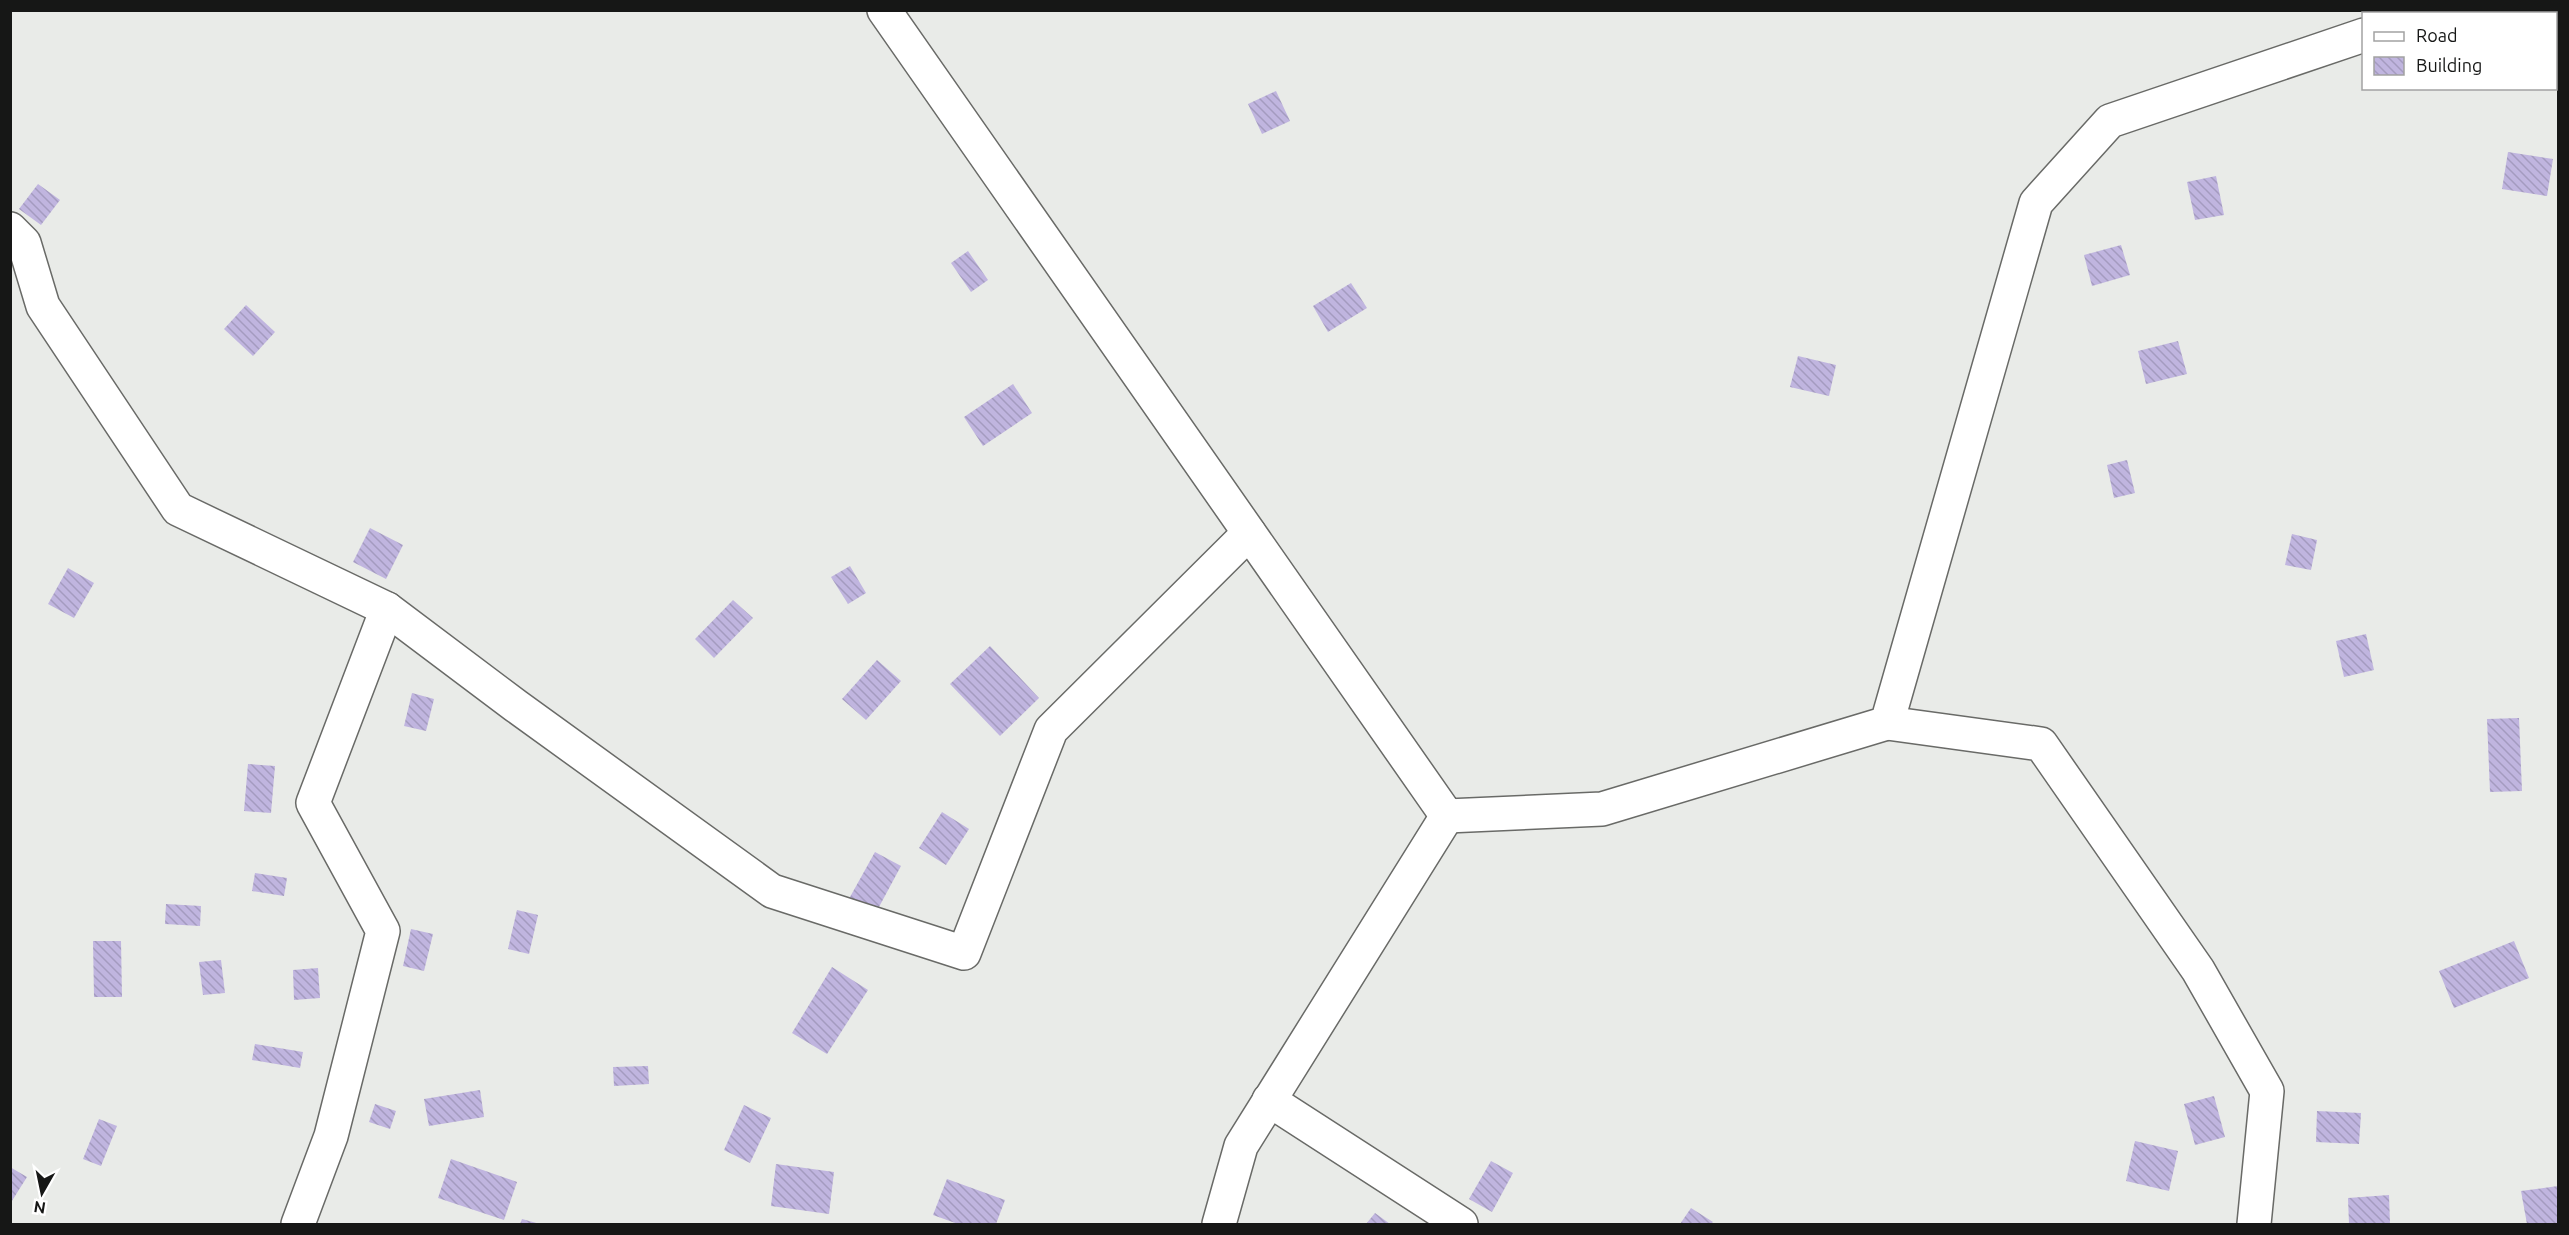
<svg xmlns="http://www.w3.org/2000/svg" width="2569" height="1235" viewBox="0 0 2569 1235" font-family="Ubuntu,sans-serif">
	<style>
		.building { fill: url(#building-back-hatch) }
		.lines { fill: none; stroke-linecap: round; stroke-linejoin: round }
		.street-casing { stroke: #696a67; stroke-width: 36 }
		.street { stroke: #fff; stroke-width: 33 }
	</style>
	<defs>
		<pattern id="building-back-hatch" width="6" height="6" patternUnits="userSpaceOnUse" patternTransform="scale(1.5)"><rect width="6" height="6" fill="#c0b5df"/><path d="M-1 5l2 2M0 0l6 6M5-1l2 2" fill="none" stroke="#a49bbf"/></pattern>
	</defs>
	<rect width="100%" height="100%" fill="#e9ebe8"/>
	<g class="building">
		<polygon points="1276,91 1290,121 1262,134 1248,104"/>
		<polygon points="2508,152 2553,159 2547,196 2502,189"/>
		<polygon points="2216,176 2224,215 2195,220 2187,182"/>
		<polygon points="38,184 60,200 41,225 19,209"/>
		<polygon points="2121,245 2130,275 2092,286 2084,255"/>
		<polygon points="968,251 988,280 971,292 951,263"/>
		<polygon points="1351,283 1367,308 1328,332 1313,306"/>
		<polygon points="246,305 275,332 253,356 224,329"/>
		<polygon points="2178,341 2187,374 2146,384 2138,351"/>
		<polygon points="1798,356 1836,365 1829,396 1790,387"/>
		<polygon points="1013,384 1032,413 983,446 964,417"/>
		<polygon points="2127,460 2135,493 2114,498 2107,465"/>
		<polygon points="370,528 403,545 386,579 353,562"/>
		<polygon points="2292,534 2317,540 2311,570 2285,565"/>
		<polygon points="850,566 866,593 848,604 831,577"/>
		<polygon points="68,568 94,583 74,618 48,604"/>
		<polygon points="733,600 753,618 714,658 695,639"/>
		<polygon points="2366,634 2374,670 2344,677 2336,641"/>
		<polygon points="990,646 1039,698 1000,736 950,684"/>
		<polygon points="877,660 901,681 866,720 842,699"/>
		<polygon points="412,693 434,699 426,731 404,726"/>
		<polygon points="2519,718 2522,791 2490,792 2487,719"/>
		<polygon points="248,764 275,766 271,813 244,811"/>
		<polygon points="942,812 969,829 946,865 919,848"/>
		<polygon points="875,852 901,866 872,920 845,906"/>
		<polygon points="255,873 287,878 284,896 252,891"/>
		<polygon points="166,904 201,906 200,926 165,924"/>
		<polygon points="517,910 538,915 529,954 508,949"/>
		<polygon points="411,929 433,934 424,971 403,966"/>
		<polygon points="93,941 121,941 122,997 94,997"/>
		<polygon points="2514,941 2529,978 2454,1008 2439,971"/>
		<polygon points="221,960 225,993 203,995 199,962"/>
		<polygon points="832,967 868,990 827,1054 792,1033"/>
		<polygon points="318,968 320,998 294,1000 293,970"/>
		<polygon points="255,1044 303,1052 300,1068 252,1060"/>
		<polygon points="648,1066 649,1084 614,1086 613,1067"/>
		<polygon points="480,1090 484,1117 429,1126 424,1099"/>
		<polygon points="2214,1096 2225,1137 2195,1145 2184,1104"/>
		<polygon points="375,1104 396,1111 390,1129 369,1122"/>
		<polygon points="744,1105 771,1118 750,1163 724,1150"/>
		<polygon points="2317,1111 2361,1113 2359,1144 2316,1142"/>
		<polygon points="99,1119 117,1126 101,1166 83,1159"/>
		<polygon points="2135,1141 2178,1151 2169,1191 2126,1181"/>
		<polygon points="451,1159 517,1182 504,1220 438,1198"/>
		<polygon points="1491,1161 1513,1173 1492,1212 1469,1199"/>
		<polygon points="776,1164 834,1172 829,1214 771,1206"/>
		<polygon points="10,1167 27,1177 10,1204"/>
		<polygon points="947,1179 1005,1200 996,1224 958,1224 933,1215"/>
		<polygon points="2558,1186 2558,1224 2527,1224 2521,1191"/>
		<polygon points="2389,1195 2390,1224 2349,1224 2348,1198"/>
		<polygon points="1691,1208 1713,1222 1711,1224 1680,1224"/>
		<polygon points="1375,1213 1390,1224 1366,1224"/>
		<polygon points="522,1219 540,1224 520,1224"/>
	</g>
	<g class="lines">
		<defs>
			<g id="street">
				<polyline points="884,10 1447,816 1602,809 1887,723 2036,203 2110,121 2364,35"/>
				<polyline points="2426,14 2435,10"/>
				<polyline points="2556,24 2558,34"/>
				<polyline points="10,229 24,243 43,306 178,509 387,609 516,706 772,891 964,953 1051,730 1249,533"/>
				<polyline points="1887,723 2041,744 2198,970 2267,1091 2254,1224"/>
				<polyline points="1269,1100 1461,1224"/>
				<polyline points="298,1224 331,1136 383,931 313,803 387,609"/>
				<polyline points="1219,1224 1241,1146 1447,816"/>
			</g>
		</defs>
		<use href="#street" class="street-casing"/>
		<use href="#street" class="street"/>
	</g>
	<rect width="2569" height="1235" fill="none" stroke="#161716" stroke-width="24"/>
	<rect x="2362" y="12" width="195" height="78" fill="#ffffff" stroke="#a2a2a2" stroke-width="1.5"/>
	<rect x="2374" y="32" width="30" height="9" fill="#ffffff" stroke="#a2a2a2" stroke-width="1.5"/>
	<text x="2416" y="42" font-size="18" fill="#161716">Road</text>
	<rect x="2374" y="57" width="30" height="18" fill="url(#building-back-hatch)" stroke="#a2a2a2" stroke-width="1.5"/>
	<text x="2416" y="72" font-size="18" fill="#161716">Building</text>
	<g transform="translate(42 1193) rotate(189)" stroke="#ffffff" stroke-width="4.5" paint-order="stroke">
	<path d="M0-4.5L10 22L0 15L-10 22Z" fill="#161716"/>
	<text y="-9" font-size="16" font-weight="bold" text-anchor="middle" fill="#161716">N</text>
	</g>
</svg>
